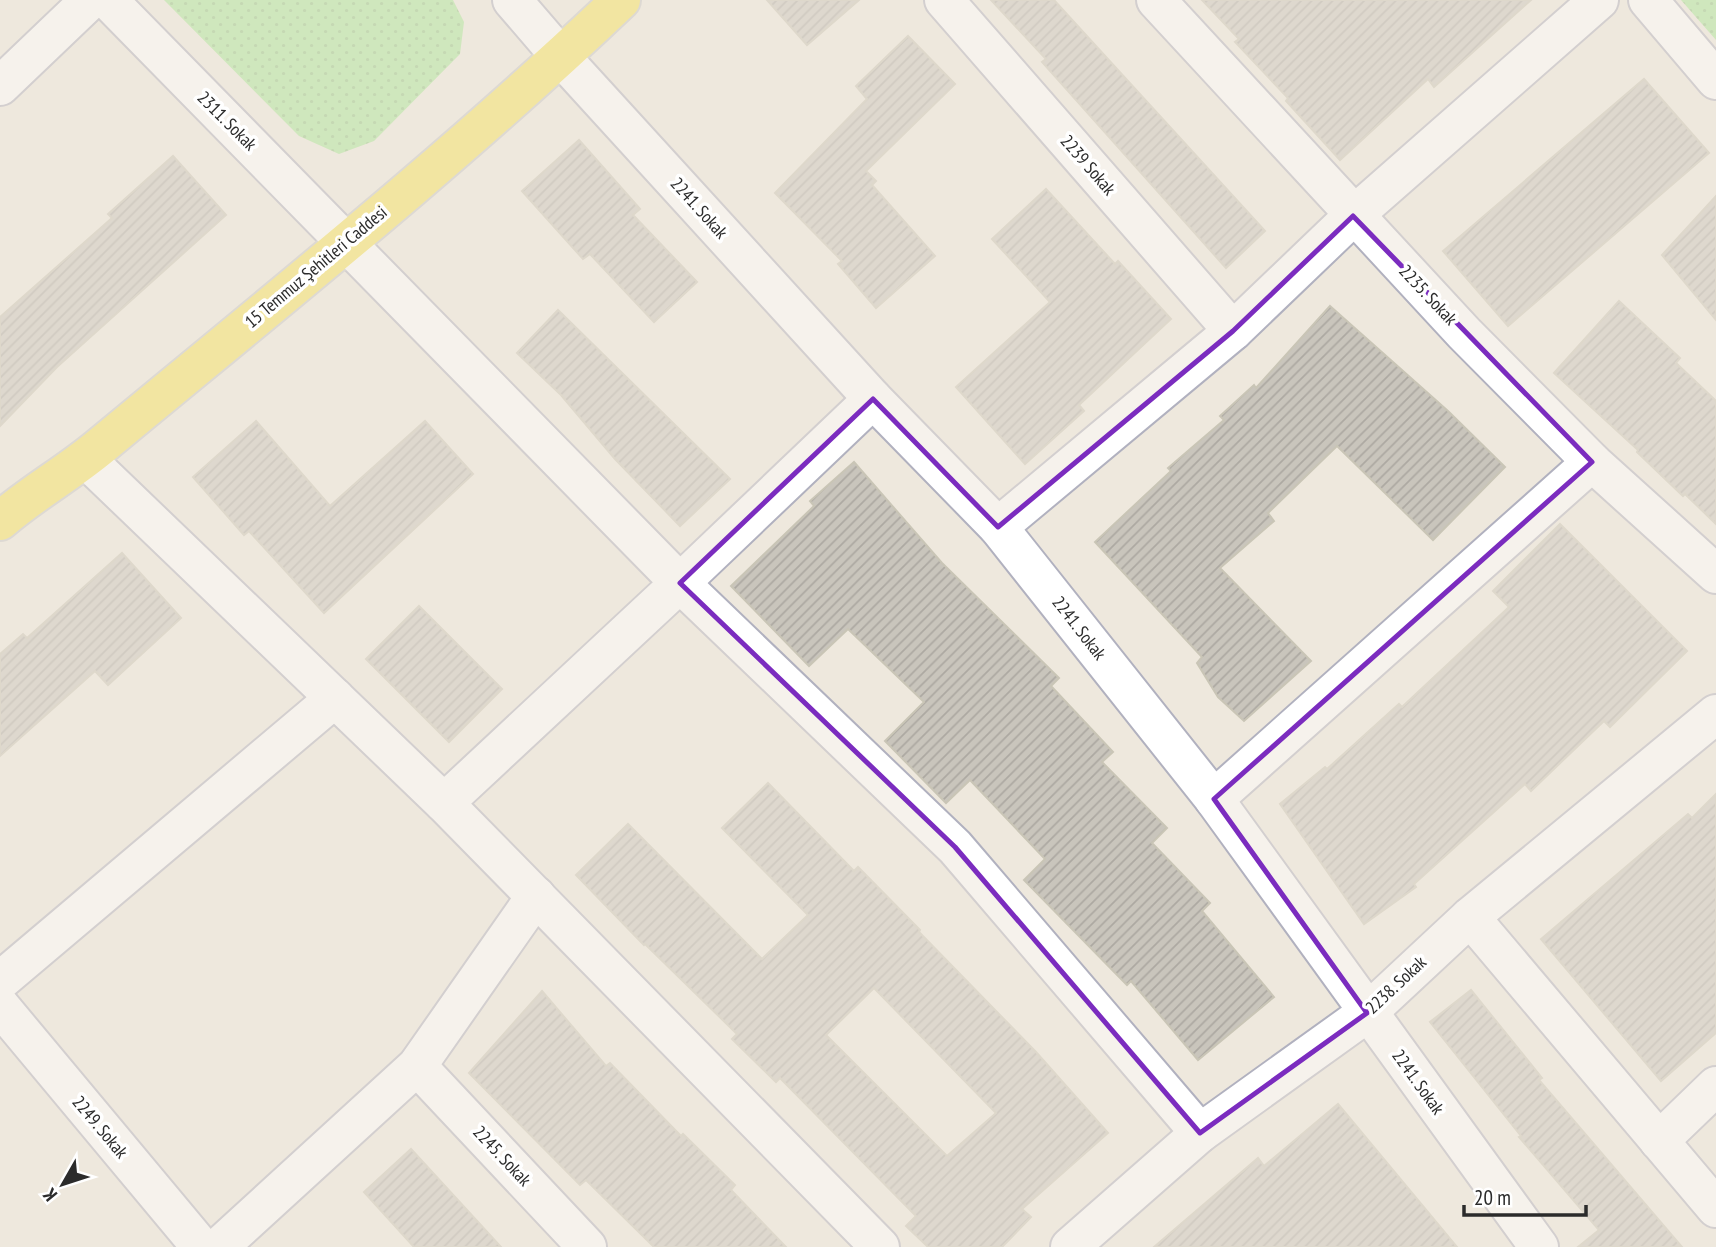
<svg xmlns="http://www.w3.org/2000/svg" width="1716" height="1247" viewBox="0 0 1716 1247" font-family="'PT Sans Narrow',sans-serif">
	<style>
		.park { fill: url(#park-dots) }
		.building { fill: url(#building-hatch); stroke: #c9c5b6; stroke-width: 2; fill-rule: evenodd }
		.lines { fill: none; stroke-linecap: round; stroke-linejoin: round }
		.minor-casing { stroke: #b1b1bf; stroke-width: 42 }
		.major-casing { stroke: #c8c8c8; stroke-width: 42 }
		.minor { stroke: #fff; stroke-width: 38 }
		.major { stroke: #f6e359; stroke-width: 38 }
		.marked { fill: none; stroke: #7b2cbf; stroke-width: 5; stroke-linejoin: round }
		.labels { text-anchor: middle; stroke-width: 7; stroke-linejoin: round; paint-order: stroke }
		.street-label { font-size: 18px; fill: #2b2b2b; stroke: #fff }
	</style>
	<defs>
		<pattern id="park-dots" width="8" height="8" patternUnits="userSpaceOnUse" patternTransform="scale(1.75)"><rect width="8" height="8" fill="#a9e697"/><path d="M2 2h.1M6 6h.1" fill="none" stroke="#92c582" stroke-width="1.8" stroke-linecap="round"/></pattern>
		<pattern id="building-hatch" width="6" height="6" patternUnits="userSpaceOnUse" patternTransform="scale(1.75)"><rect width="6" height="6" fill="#c9c5bc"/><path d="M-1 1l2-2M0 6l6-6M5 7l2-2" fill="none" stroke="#ada9a2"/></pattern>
	</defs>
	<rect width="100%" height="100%" fill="#eee8dd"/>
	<g class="park">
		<polygon points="164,0 453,0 464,22 460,54 374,141 339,154 299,136"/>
		<polygon points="1681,0 1716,0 1716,40"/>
	</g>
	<g class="building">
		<polygon points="767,0 859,0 807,45"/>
		<polygon points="991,0 1054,0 1265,231 1226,268 1042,62 1046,59"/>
		<polygon points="1202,0 1531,0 1434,87 1428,79 1340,160 1286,101 1288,98 1235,42 1239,39"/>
		<polygon points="908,36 955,84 866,171 876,181 872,185 935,256 876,308 838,264 842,261 775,193 867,99 856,86"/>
		<polygon points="1644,79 1709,153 1508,326 1443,251"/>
		<polygon points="579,140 640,209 633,215 697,282 654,322 590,254 583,259 522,191"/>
		<polygon points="173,156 226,215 57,367 0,426 0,317 112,218 108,214"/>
		<polygon points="1046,189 1115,264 1118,261 1171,319 1079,405 1084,411 1025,464 956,387 1050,302 992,239"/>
		<polygon points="1716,196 1716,320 1662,255"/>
		<polygon points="1619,301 1680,358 1676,363 1716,401 1716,524 1685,494 1683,496 1637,452 1638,450 1554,373"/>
		<polygon points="1330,306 1448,411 1505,467 1433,540 1337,446 1268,513 1274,521 1220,568 1311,661 1244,721 1218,697 1197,663 1202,657 1095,542 1171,471 1168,468 1224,420 1220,416 1254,385 1256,388"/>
		<polygon points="558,310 730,479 680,526 615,459 561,395 517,353"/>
		<polygon points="256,421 330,506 425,421 473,474 324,613 249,531 244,535 193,477"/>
		<polygon points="854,462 942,563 1059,678 1051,686 1113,752 1102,762 1167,828 1152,843 1210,903 1202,911 1274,997 1198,1060 1131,981 1127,985 1024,880 1045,859 970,780 946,803 885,741 924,702 848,629 809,666 731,586 814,506 810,501"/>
		<polygon points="1560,524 1687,651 1610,727 1604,721 1531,791 1525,784 1414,884 1416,887 1364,924 1280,804 1325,767 1327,769 1399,704 1402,707 1509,607 1493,591"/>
		<polygon points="122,553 181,618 108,685 95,671 0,756 0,654 23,634 27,638"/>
		<polygon points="419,606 502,689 449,742 366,659"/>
		<path d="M768 783 854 871 858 867 920 930 919 932 1036 1052 1108 1133 1022 1209 1031 1217 1002 1247H928L906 1226 916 1216 780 1078 776 1082 732 1039 737 1034 645 944 644 945 576 875 628 824 762 959 808 915 722 828ZM874 988 996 1113 947 1156 826 1035Z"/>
		<polygon points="1716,794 1716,1033 1661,1081 1541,939 1688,814 1692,818"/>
		<polygon points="1471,990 1542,1078 1539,1080 1682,1247 1578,1247 1599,1230 1519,1137 1521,1136 1430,1022"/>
		<polygon points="542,991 606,1066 610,1063 681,1136 683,1134 735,1185 731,1190 786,1247 654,1247 586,1180 580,1185 469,1073"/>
		<polygon points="1338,1104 1457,1247 1154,1247 1258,1158 1264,1166"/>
		<polygon points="411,1149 501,1247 414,1247 364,1192"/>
	</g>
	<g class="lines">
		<defs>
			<g id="minor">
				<polyline points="108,0 680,583 955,847 1200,1133"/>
				<polyline points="512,0 561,57 873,399 998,527 1214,799 1539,1247"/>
				<polyline points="944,0 1233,331"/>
				<polyline points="1156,0 1464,333 1592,462 1716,574"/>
				<polyline points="1648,0 1716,80"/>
				<polyline points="0,86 90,0"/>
				<polyline points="86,459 444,803 880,1247"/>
				<polyline points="998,527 1233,331 1353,216 1599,0"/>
				<polyline points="1214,799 1592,462"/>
				<polyline points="444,803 680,583 873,399"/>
				<polyline points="1470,917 1716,1208"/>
				<polyline points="0,981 335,698"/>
				<polyline points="0,1006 201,1247"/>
				<polyline points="417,1066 587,1247"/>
				<polyline points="1659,1141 1716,1086"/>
				<polyline points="219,1247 417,1066 536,896"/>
				<polyline points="1070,1247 1200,1133 1367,1013 1470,917 1716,714"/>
			</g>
			<path id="major" d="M0 521C32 493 69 473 102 445 277 300 456 157 621 0"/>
		</defs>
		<use href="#minor" class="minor-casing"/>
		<use href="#major" class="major-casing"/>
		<use href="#minor" class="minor"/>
		<use href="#major" class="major"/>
	</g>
	<path d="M0 0H1716V1247H0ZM1353 216 1592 462 1214 799 1367 1013 1200 1133 955 847 680 583 873 399 998 527 1233 331Z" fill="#eee8dd" fill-opacity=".55" fill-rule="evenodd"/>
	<path class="marked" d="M1353 216 1592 462 1214 799 1367 1013 1200 1133 955 847 680 583 873 399 998 527 1233 331Z"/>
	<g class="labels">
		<g class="street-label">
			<text transform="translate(227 121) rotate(45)" y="6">2311. Sokak</text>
			<text transform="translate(1088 165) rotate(49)" y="6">2239 Sokak</text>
			<text transform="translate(699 208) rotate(48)" y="6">2241. Sokak</text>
			<text transform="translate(316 267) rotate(-40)" y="6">15 Temmuz Şehitleri Caddesi</text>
			<text transform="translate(1428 295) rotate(47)" y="6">2235. Sokak</text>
			<text transform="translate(1079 628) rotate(52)" y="6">2241. Sokak</text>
			<text transform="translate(1396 985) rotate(-43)" y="6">2238. Sokak</text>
			<text transform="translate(1418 1082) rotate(54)" y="6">2241. Sokak</text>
			<text transform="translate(100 1127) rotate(50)" y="6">2249. Sokak</text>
			<text transform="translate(502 1156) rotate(47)" y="6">2245. Sokak</text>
		</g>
	</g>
	<g transform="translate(63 1184) rotate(231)" stroke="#ffffff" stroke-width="5" paint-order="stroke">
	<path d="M0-5L12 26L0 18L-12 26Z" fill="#2b2b2b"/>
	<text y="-10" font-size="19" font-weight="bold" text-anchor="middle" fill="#2b2b2b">K</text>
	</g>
	<path d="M1464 1205v10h122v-10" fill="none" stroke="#2b2b2b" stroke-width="3.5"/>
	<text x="1474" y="1205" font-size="21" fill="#2b2b2b" stroke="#ffffff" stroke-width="5" paint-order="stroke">20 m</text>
</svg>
